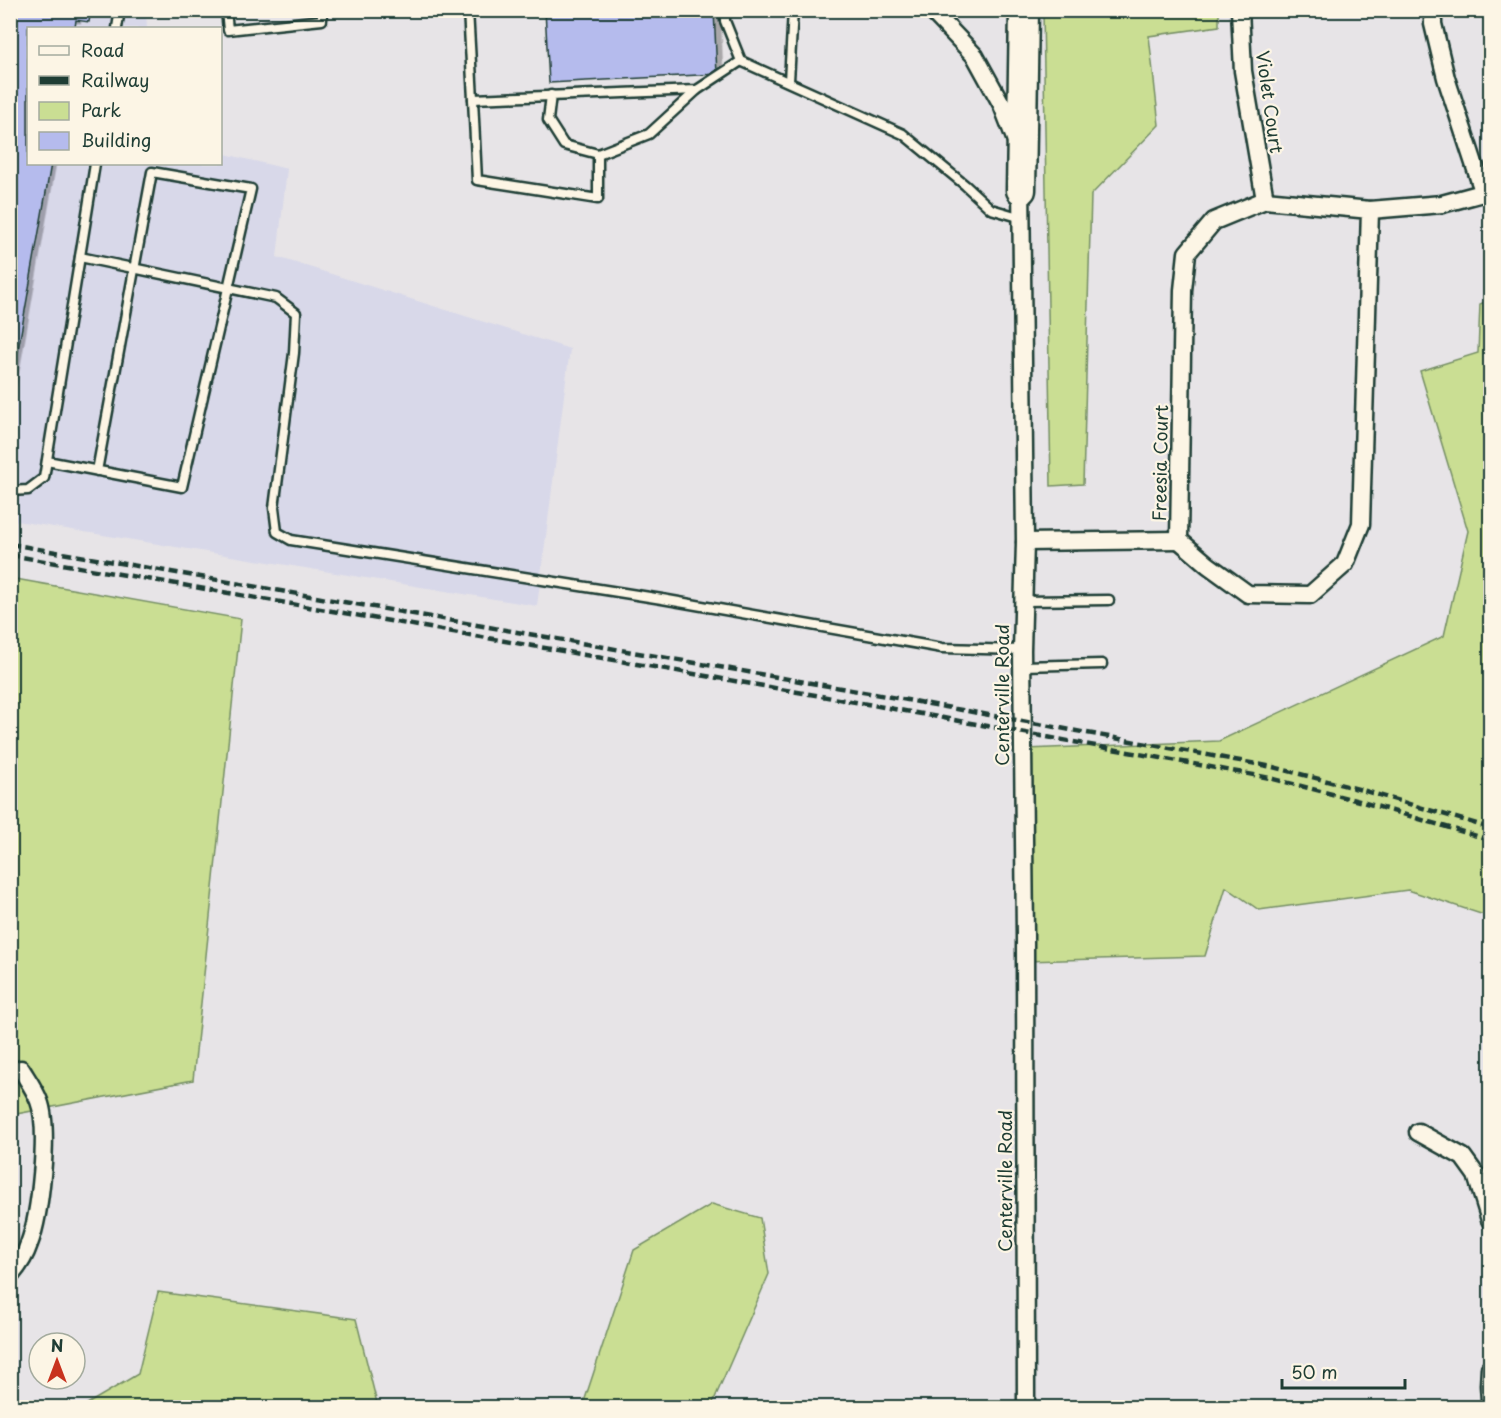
<svg xmlns="http://www.w3.org/2000/svg" width="1501" height="1418" viewBox="0 0 1501 1418" font-family="'Playpen Sans',sans-serif">
	<style>
		.built { fill: #d8d8e9 }
		.green { fill: #cade93; stroke: #748e64; stroke-width: 1.5 }
		.building { fill: #b5bbed; stroke: #1f3d34; stroke-width: 1.5; filter: url(#shadow) }
		.lines { fill: none; stroke-linecap: round; stroke-linejoin: round }
		.service-casing { stroke: #1f3d34; stroke-width: 13 }
		.minor-casing { stroke: #1f3d34; stroke-width: 21 }
		.trunk-casing { stroke: #1f3d34; stroke-width: 33 }
		.service { stroke: #fcf5e5; stroke-width: 8 }
		.minor { stroke: #fcf5e5; stroke-width: 16 }
		.trunk { stroke: #fcf5e5; stroke-width: 28 }
		.rail { stroke: #1f3d34; stroke-width: 4.5; stroke-dasharray: 9 4.5; stroke-linecap: butt }
		.labels { text-anchor: middle; stroke-width: 4.5; stroke-linejoin: round; paint-order: stroke }
		.street-label { font-size: 18px; fill: #1f3d34; stroke: #fcf5e5 }
	</style>
	<defs>
		<filter id="shadow"><feDropShadow dx="5.5" dy="-5.5" stdDeviation="0" flood-color="#0004"/></filter>
	</defs>
	<rect width="100%" height="100%" fill="#e7e4e7"/>
	<filter id="ink" filterUnits="userSpaceOnUse"><feTurbulence type="fractalNoise" baseFrequency=".0167" numOctaves="2"/><feDisplacementMap in="SourceGraphic" scale="12" xChannelSelector="R" yChannelSelector="G"/><feConvolveMatrix kernelMatrix="1 2 1 2 8 2 1 2 1" color-interpolation-filters="sRGB"/></filter>
	<g filter="url(#ink)">
		<polygon class="built" points="10,11 146,11 147,28 28,28 28,164 220,164 221,153 287,169 277,257 570,349 537,606 11,520"/>
		<g class="green">
			<polygon points="1043,11 1219,11 1219,26 1149,36 1159,125 1091,195 1083,484 1051,486"/>
			<polygon points="1490,300 1490,917 1408,890 1259,910 1226,887 1205,956 1026,961 1027,749 1219,741 1444,636 1468,531 1420,371 1478,353 1480,304"/>
			<polygon points="10,578 241,619 193,1080 11,1115"/>
			<polygon points="712,1204 760,1218 769,1274 711,1407 578,1407 584,1402 634,1250"/>
			<polygon points="158,1292 356,1319 378,1407 82,1407 138,1374"/>
		</g>
		<g class="building">
			<polygon points="10,10 91,10 89,22 76,20 75,28 28,28 28,164 51,164 10,395"/>
			<polygon points="545,10 714,10 717,74 549,83"/>
		</g>
		<g class="lines">
			<defs>
				<g id="service">
					<polyline points="226,10 228,30 322,20 322,10"/>
					<polyline points="468,10 473,99 697,90 741,61 725,21 725,10"/>
					<polyline points="117,28 120,10"/>
					<polyline points="741,61 903,134 965,185 991,209 1022,218"/>
					<polyline points="789,81 793,10"/>
					<polyline points="473,99 477,180 598,199 598,154 564,145 548,120 551,95"/>
					<polyline points="598,154 649,134 697,90"/>
					<polyline points="80,257 276,298 296,313 294,353 274,508 277,532 291,540 662,599 942,648 1022,650"/>
					<polyline points="47,461 182,487 251,189 152,172 97,471"/>
					<polyline points="10,491 28,490 44,478 95,164"/>
					<polyline points="1023,601 1109,600"/>
					<polyline points="1022,666 1102,664"/>
				</g>
				<g id="minor">
					<polyline points="931,10 975,56 1002,105 1016,141"/>
					<polyline points="1240,10 1243,71 1265,200"/>
					<polyline points="1433,10 1433,24 1446,78 1484,194"/>
					<polyline points="1021,182 1025,542 1022,650 1025,935 1026,1408"/>
					<polygon points="1265,200 1370,210 1361,524 1345,564 1310,595 1248,594 1208,565 1179,540 1183,290 1187,253 1214,221"/>
					<polyline points="1370,210 1442,204 1490,191"/>
					<polyline points="1025,542 1179,540"/>
					<polyline points="1418,1132 1463,1157 1476,1175 1490,1220"/>
					<path d="M10 1276C18 1267 25 1256 29 1244 40 1216 50 1129 39 1101 35 1090 27 1079 21 1069"/>
					<polyline points="1490,1368 1489,1385 1490,1400"/>
				</g>
				<polyline id="trunk" points="1021,190 1024,10"/>
			</defs>
			<use href="#service" class="service-casing"/>
			<use href="#minor" class="minor-casing"/>
			<use href="#trunk" class="trunk-casing"/>
			<use href="#service" class="service"/>
			<use href="#minor" class="minor"/>
			<use href="#trunk" class="trunk"/>
			<g class="rail">
				<polyline points="10,544 869,693 1273,767 1362,790 1490,828"/>
				<polyline points="10,555 867,704 1270,778 1359,801 1490,840"/>
			</g>
		</g>
	</g>
	<g class="labels">
		<g class="street-label">
			<text transform="translate(1269 102) rotate(82)" y="6">Violet Court</text>
			<text transform="translate(1161 463) rotate(-89)" y="6">Freesia Court</text>
			<text transform="translate(1003 695) rotate(-90)" y="6">Centerville Road</text>
			<text transform="translate(1006 1181) rotate(-90)" y="6">Centerville Road</text>
		</g>
	</g>
	<rect width="1501" height="1418" fill="none" stroke="#fcf5e5" stroke-width="36"/>
	<rect x="18" y="18" width="1465" height="1382" fill="none" stroke="#1f3d34" stroke-width="2" filter="url(#ink)"/>
	<rect x="27" y="27" width="195" height="138" fill="#fcf5e5" stroke="#a4ab9e" stroke-width="1.5"/>
	<rect x="39" y="46" width="30" height="9" fill="#fcf5e5" stroke="#a4ab9e" stroke-width="1.5"/>
	<text x="81" y="57" font-size="18" fill="#1f3d34">Road</text>
	<rect x="39" y="76" width="30" height="9" fill="#1f3d34" stroke="#a4ab9e" stroke-width="1.5"/>
	<text x="81" y="87" font-size="18" fill="#1f3d34">Railway</text>
	<rect x="39" y="102" width="30" height="18" fill="#cade93" stroke="#a4ab9e" stroke-width="1.5"/>
	<text x="81" y="117" font-size="18" fill="#1f3d34">Park</text>
	<rect x="39" y="132" width="30" height="18" fill="#b5bbed" stroke="#a4ab9e" stroke-width="1.5"/>
	<text x="81" y="147" font-size="18" fill="#1f3d34">Building</text>
	<g transform="translate(57 1361)"><circle r="28" fill="#fcf5e5" stroke="#a4ab9e" stroke-width="1.5"/>
	<path d="M0-4.5L10 22L0 15L-10 22Z" fill="#c8321e"/>
	<text y="-9" font-size="16" font-weight="bold" text-anchor="middle" fill="#1f3d34">N</text>
	</g>
	<path d="M1282 1379v9h123v-9" fill="none" stroke="#1f3d34" stroke-width="3"/>
	<text x="1291" y="1379" font-size="18" fill="#1f3d34" stroke="#fcf5e5" stroke-width="4.5" paint-order="stroke">50 m</text>
</svg>
